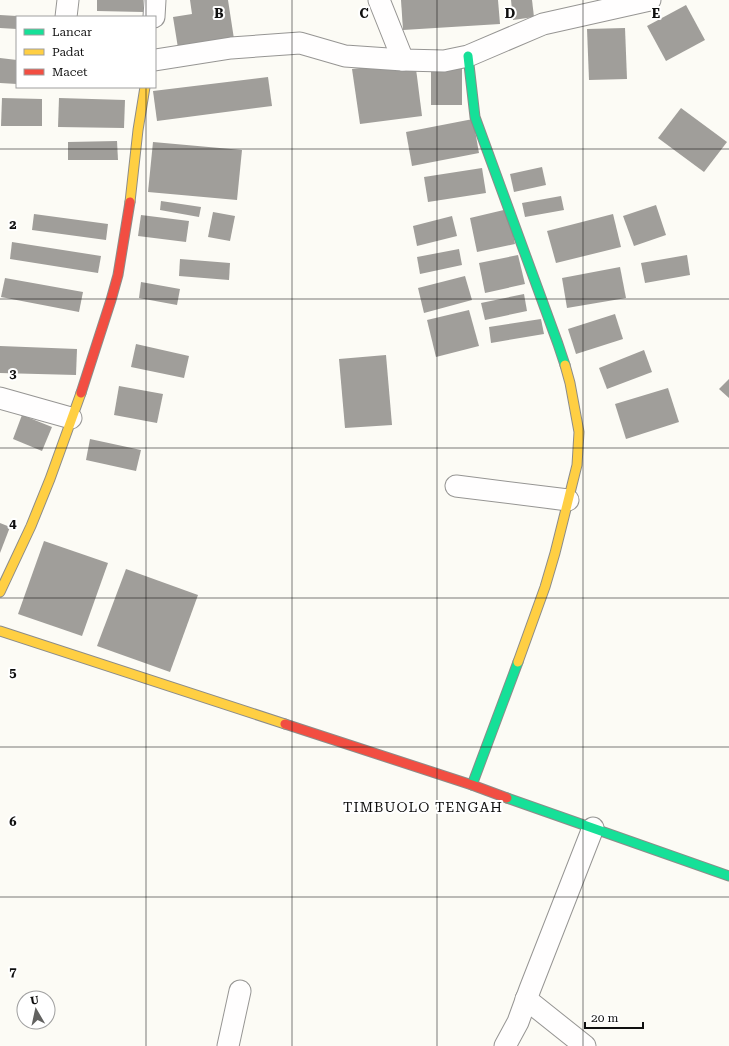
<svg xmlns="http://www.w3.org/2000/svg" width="729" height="1046" viewBox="0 0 729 1046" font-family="'Roboto Serif',serif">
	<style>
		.building { fill: #a09e9a }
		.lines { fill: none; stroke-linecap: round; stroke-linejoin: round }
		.street-casing { stroke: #969593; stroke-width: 23 }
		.fast-casing { stroke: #8c8c89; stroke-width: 11 }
		.slow-casing { stroke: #8c8c89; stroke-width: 11 }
		.jam-casing { stroke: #8c8c89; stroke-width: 11 }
		.street { stroke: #fffefe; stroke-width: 21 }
		.fast { stroke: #16e098; stroke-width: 9 }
		.slow { stroke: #ffcf43; stroke-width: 9 }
		.jam { stroke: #f24e42; stroke-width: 9 }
		.grid { fill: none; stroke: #0f0f0f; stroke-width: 1; stroke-opacity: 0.55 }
		.labels { text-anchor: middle; stroke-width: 4; stroke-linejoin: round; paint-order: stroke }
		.quarter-label { font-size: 14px; letter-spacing: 1px; fill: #0f0f0f; stroke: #fff }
		.grid-label { font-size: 13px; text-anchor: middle; font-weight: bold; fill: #0f0f0f; stroke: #fff; stroke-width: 4; stroke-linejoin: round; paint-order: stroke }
	</style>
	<rect width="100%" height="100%" fill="#fcfbf5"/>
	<g class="building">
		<polygon points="97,0 143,0 143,12 97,11"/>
		<polygon points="190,0 228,0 234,39 178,48 173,17 192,14"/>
		<polygon points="401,0 498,0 500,24 403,30"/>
		<polygon points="511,0 532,0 534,17 513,20"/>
		<polygon points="686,5 705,40 666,61 647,26"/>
		<polygon points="0,15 17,16 17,29 0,28"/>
		<polygon points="625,28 627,79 589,80 587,29"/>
		<polygon points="0,58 17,60 17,84 0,83"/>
		<polygon points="415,61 422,116 360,124 352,69"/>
		<rect x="431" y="67" width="31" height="38"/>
		<polygon points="268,77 272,106 157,121 153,91"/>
		<polygon points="2,98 42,99 42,126 1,126"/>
		<polygon points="59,98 125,100 124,128 58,127"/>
		<polygon points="681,108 727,142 704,172 658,138"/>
		<polygon points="473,119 479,153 412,166 406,132"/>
		<polygon points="117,141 118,160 68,160 68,142"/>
		<polygon points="153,142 242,150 237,200 148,192"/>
		<polygon points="542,167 546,185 514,192 510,174"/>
		<polygon points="482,168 486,193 428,202 424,177"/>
		<polygon points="561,196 564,210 525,217 522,203"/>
		<polygon points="161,201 201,207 199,217 160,210"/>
		<polygon points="656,205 666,235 634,246 623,216"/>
		<polygon points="508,209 515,244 477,252 470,218"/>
		<polygon points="213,212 235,216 230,241 208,237"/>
		<polygon points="34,214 108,224 106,240 32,230"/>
		<polygon points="613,214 621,247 556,263 547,231"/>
		<polygon points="141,215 189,221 186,242 138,236"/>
		<polygon points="452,216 457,236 417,246 413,226"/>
		<polygon points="12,242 101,256 98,273 10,259"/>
		<polygon points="459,249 462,265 420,274 417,257"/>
		<polygon points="518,255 525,284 485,293 479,263"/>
		<polygon points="687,255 690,275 645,283 641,263"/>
		<polygon points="180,259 230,263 229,280 179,276"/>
		<polygon points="620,267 626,298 567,308 562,278"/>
		<polygon points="465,276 472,300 424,313 418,288"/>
		<polygon points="5,278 83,292 79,312 1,297"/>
		<polygon points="141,282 180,289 177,305 139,298"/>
		<polygon points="524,294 527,311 485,320 481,303"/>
		<polygon points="469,310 479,346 436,357 427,320"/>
		<polygon points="615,314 623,339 576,354 568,329"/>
		<polygon points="541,319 544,334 491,343 489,327"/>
		<polygon points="136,344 189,356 184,378 131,367"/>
		<polygon points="0,346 77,349 76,375 0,373"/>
		<polygon points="644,350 652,372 607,389 599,368"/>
		<polygon points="386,355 392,425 345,428 339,359"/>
		<polygon points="729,379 729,398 719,389"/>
		<polygon points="119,386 163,394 157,423 114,415"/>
		<polygon points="668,388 679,422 626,439 615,404"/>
		<polygon points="22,415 52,427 42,451 13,439"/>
		<polygon points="90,439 141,450 136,471 86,460"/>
		<polygon points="0,523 10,527 0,553"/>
		<polygon points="44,541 108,563 82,636 18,614"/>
		<polygon points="126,569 198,595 170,672 97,646"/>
	</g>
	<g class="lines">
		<defs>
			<g id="street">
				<polyline points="379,0 403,60"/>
				<polyline points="66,17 68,0"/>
				<polyline points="154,17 155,0"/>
				<polyline points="155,60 231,48 300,43 345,56 403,60 444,61 468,56 543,24 650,0"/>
				<polyline points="0,398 71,418"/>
				<polyline points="456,486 568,500"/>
				<polyline points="526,999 585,1046"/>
				<polyline points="228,1046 240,991"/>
				<polyline points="505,1046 518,1022 530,989 593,828"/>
			</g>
			<g id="fast">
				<polyline points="468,56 475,117 558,344 565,365"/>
				<polyline points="472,785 518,662"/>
				<polyline points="507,798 729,876"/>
			</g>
			<g id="slow">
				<polyline points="130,202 138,130 145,87"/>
				<polyline points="0,592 31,526 50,479 81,393"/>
				<polyline points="0,631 285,724"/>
				<polyline points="518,662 545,587 555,553 577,465 579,432 570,383 565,365"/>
			</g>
			<g id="jam">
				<polyline points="81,393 111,300 118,275 130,202"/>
				<polyline points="285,724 472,785 507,798"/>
			</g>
		</defs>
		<use href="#street" class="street-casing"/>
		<use href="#fast" class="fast-casing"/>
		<use href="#slow" class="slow-casing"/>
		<use href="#jam" class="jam-casing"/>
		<use href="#street" class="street"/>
		<use href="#fast" class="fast"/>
		<use href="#slow" class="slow"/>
		<use href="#jam" class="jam"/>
	</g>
	<path class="grid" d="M146 0V17M292 0V1046M437 0V1046M583 0V1046M146 87V1046M0 149H729M0 299H729M0 448H729M0 598H729M0 747H729M0 897H729"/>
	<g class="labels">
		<g class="quarter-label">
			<text x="423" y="812">TIMBUOLO TENGAH</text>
		</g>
	</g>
	<g class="grid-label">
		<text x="219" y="18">B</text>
		<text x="364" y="18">C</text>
		<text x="510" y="18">D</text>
		<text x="656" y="18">E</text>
		<text x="13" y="229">2</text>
		<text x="13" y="378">3</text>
		<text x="13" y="528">4</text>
		<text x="13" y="677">5</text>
		<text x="13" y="826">6</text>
		<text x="13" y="976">7</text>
	</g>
	<rect x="16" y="16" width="140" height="72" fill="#ffffff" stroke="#9f9f9f"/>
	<rect x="24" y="29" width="20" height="6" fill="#16e098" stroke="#9f9f9f"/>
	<text x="52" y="36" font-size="12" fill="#0f0f0f">Lancar</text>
	<rect x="24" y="49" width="20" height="6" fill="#ffcf43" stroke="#9f9f9f"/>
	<text x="52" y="56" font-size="12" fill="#0f0f0f">Padat</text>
	<rect x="24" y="69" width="20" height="6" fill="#f24e42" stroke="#9f9f9f"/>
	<text x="52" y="76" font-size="12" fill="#0f0f0f">Macet</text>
	<g transform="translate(36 1010) rotate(351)"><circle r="19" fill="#ffffff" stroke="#9f9f9f"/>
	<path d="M0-3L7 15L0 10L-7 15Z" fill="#626260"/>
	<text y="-6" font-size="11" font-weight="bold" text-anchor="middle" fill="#0f0f0f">U</text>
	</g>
	<path d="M585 1022v6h58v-6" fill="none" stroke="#0f0f0f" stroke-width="2"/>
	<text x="591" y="1022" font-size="12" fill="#0f0f0f" stroke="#ffffff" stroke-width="3" paint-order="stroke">20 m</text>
</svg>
